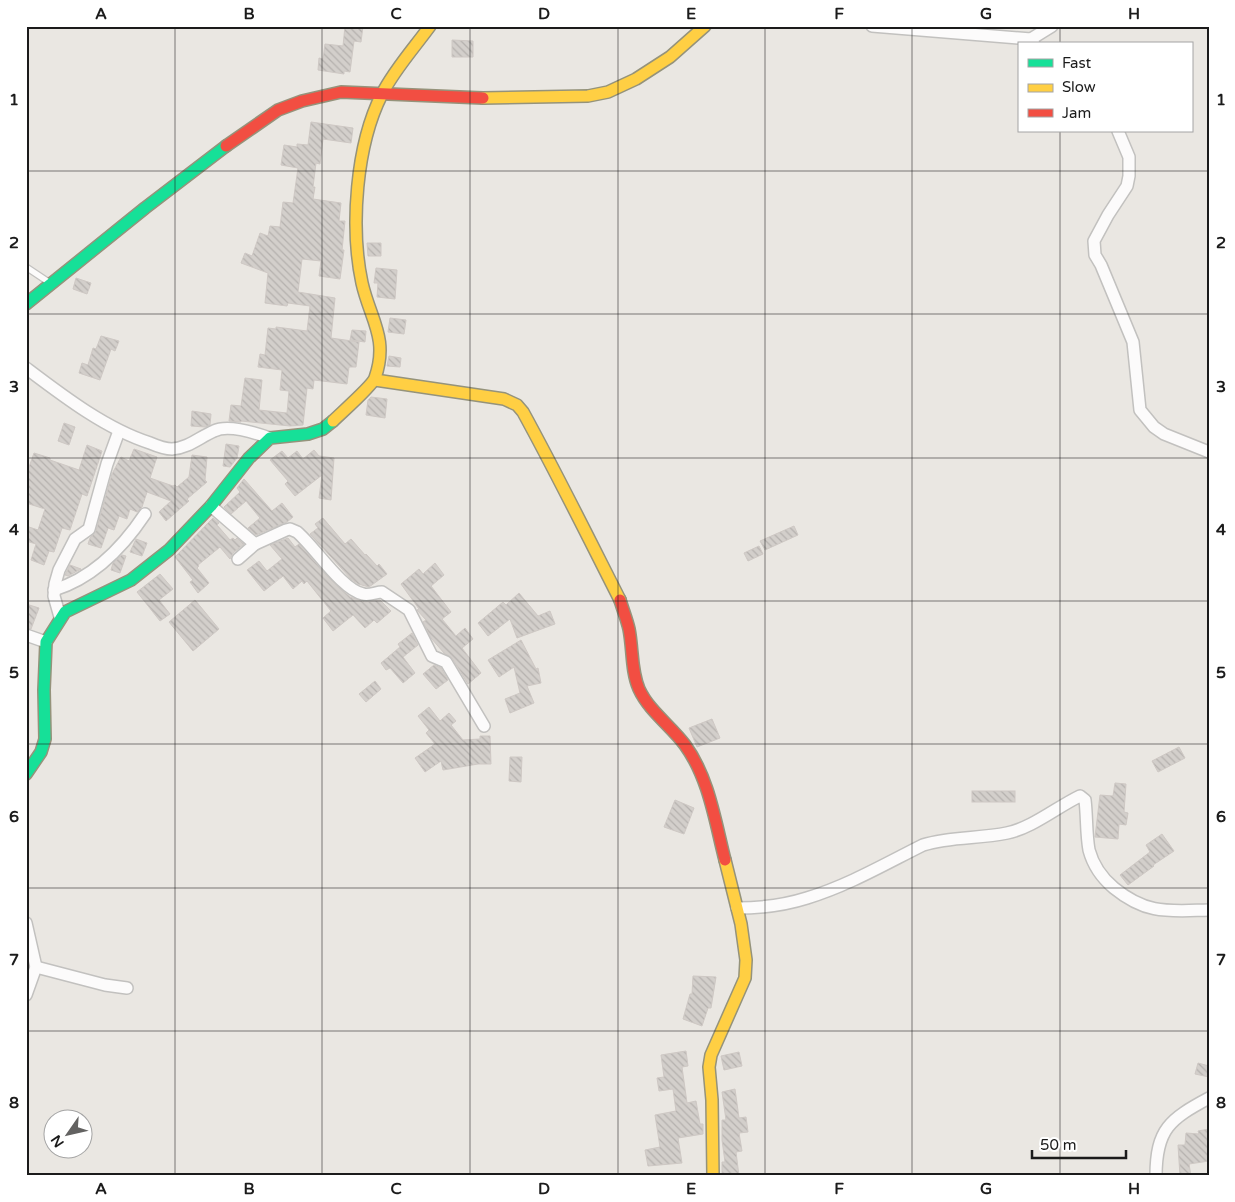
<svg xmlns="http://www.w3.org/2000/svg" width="1235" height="1202" viewBox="0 0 1235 1202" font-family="'Varela Round',sans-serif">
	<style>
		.building { fill: url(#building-back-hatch); stroke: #cec8c4 }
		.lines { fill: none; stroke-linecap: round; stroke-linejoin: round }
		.lane-casing { stroke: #c2c1bf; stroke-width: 8 }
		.street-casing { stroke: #c2c1bf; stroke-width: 14 }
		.fast-casing { stroke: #95937b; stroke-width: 14 }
		.slow-casing { stroke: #95937b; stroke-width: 14 }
		.jam-casing { stroke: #95937b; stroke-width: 14 }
		.lane { stroke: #fcfbfb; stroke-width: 5.5 }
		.street { stroke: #fcfbfb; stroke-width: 11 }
		.fast { stroke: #16e098; stroke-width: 11 }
		.slow { stroke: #ffcf43; stroke-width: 11 }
		.jam { stroke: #f24e42; stroke-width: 11 }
		.grid { fill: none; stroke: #1b1b1b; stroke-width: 1; stroke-opacity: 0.55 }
		.neatline { fill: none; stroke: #1b1b1b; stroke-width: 2 }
		.grid-label { font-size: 16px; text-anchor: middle; font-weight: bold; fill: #1b1b1b }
	</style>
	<defs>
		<pattern id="building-back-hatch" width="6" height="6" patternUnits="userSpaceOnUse" patternTransform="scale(1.25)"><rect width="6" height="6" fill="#d3cfcb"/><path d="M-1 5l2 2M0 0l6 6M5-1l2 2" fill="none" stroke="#b5b1ae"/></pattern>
	</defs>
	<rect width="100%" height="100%" fill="#eae7e2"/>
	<g class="building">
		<polygon points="345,26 363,26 361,42 354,41 350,72 344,71 344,74 318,70 319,58 323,59 325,44 343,46"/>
		<polygon points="452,40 473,41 473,57 452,57"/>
		<polygon points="311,122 353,128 351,143 323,139 320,164 316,163 313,187 315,187 313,199 341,203 339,221 345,221 342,250 344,250 340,279 319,276 321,261 302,259 298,292 335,298 331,338 359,342 356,367 349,367 347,384 314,380 313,389 307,388 303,425 290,426 241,421 241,422 229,421 231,405 241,406 245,378 262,380 259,410 287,413 289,391 280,390 282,370 258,367 260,354 265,355 268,328 276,329 276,327 307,331 310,306 288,303 287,306 265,303 268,273 241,263 245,253 252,256 260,233 268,236 270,226 280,227 283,202 293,203 298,168 281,165 284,145 297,147 297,144 308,145"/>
		<polygon points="367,243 381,243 381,256 368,256"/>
		<polygon points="376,268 397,270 395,299 377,297 378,283 374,283"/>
		<polygon points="76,278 91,283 87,294 73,289"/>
		<polygon points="390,318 406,320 404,334 388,332"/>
		<polygon points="352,330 366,331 365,342 350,340"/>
		<polygon points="101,336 119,341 115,351 111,349 100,380 79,373 82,363 88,365 93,348 96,349"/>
		<polygon points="389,356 401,358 400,367 387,366"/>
		<polygon points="371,397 387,399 385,418 366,415 368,400"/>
		<polygon points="192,411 211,414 210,425 205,427 191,426"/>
		<polygon points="64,423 75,427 69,445 58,441"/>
		<polygon points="226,444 239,446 237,458 230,467 223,466"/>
		<polygon points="87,445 102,451 87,496 82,494 70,530 62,528 54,552 49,551 44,565 31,560 36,544 26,541 26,526 38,530 45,509 26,503 26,469 28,470 34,453 50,458 50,460 79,470"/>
		<polygon points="134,449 157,457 150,478 173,486 175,485 177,487 189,477 192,455 207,457 205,480 207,482 187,499 189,501 166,521 159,512 171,501 147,492 142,507 137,512 130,509 127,519 119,516 114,530 108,528 101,548 88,544 90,538 96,531 112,474 121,457 129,461"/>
		<polygon points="314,450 319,456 334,458 331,500 319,498 322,475 295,496 285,484 288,481 270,460 282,451 288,458 297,451 303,459"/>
		<polygon points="244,479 272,511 282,503 293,517 287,522 256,535 248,528 260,518 246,501 231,514 224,507 240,492 237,488"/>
		<polygon points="213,518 219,523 217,525 230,540 233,538 235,540 237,538 244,544 233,553 230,559 220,547 198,565 199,566 197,568 209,583 198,593 190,582 193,580 175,557"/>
		<polygon points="323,518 345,544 351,539 365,555 366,554 377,566 379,564 387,574 369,587 358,584 351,579 310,534 318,528 315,524"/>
		<polygon points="794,526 798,535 765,550 760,541"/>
		<polygon points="288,538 295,547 299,544 332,581 350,597 365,602 380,600 391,611 377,623 374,620 365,628 353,615 333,631 323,618 331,611 307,581 304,584 302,581 293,589 283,576 264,591 247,570 259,561 267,571 282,559 270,545"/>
		<polygon points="136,539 147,543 142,556 130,552"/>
		<polygon points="759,546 763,554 748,561 744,553"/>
		<polygon points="122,555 126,556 120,573 111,570 113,563"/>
		<polygon points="435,563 444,575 431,586 451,612 442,619 456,636 465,628 473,639 462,648 481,673 468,684 452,658 444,653 431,638 423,622 426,620 417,610 419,609 401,584 419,569 423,574"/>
		<polygon points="70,565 81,569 68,576 65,575"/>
		<polygon points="160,574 173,589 159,600 170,614 160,621 137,592"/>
		<polygon points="519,593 538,616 550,611 555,624 517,638 510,619 488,636 478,623 503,602 506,605"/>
		<polygon points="195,600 219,629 193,651 169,622"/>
		<polygon points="26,604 39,608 31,629 26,628"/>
		<polygon points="412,633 418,645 403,657 415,673 403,683 390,668 386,670 381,663 400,647 398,644"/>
		<polygon points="521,640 536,669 538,668 541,683 527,686 534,703 510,713 505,699 520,693 514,667 499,677 488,660"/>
		<polygon points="434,665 441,668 448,680 436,689 423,674"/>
		<polygon points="375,681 381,689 366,702 359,694"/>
		<polygon points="429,707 440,721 449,713 456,721 451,725 463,740 480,739 480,736 490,736 491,764 478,764 443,770 441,761 425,772 415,758 435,744 426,733 429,730 418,716"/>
		<polygon points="712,719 720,738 697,747 689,728"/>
		<polygon points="1179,747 1185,758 1158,772 1152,761"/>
		<polygon points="510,757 522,757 521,782 509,781"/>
		<polygon points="1115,783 1126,784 1124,812 1128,813 1126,825 1119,824 1118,839 1095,837 1100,795 1113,796"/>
		<rect x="972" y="791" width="43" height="11"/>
		<polygon points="675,800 694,808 684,834 664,827"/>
		<polygon points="1162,834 1174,851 1153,865 1154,866 1128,885 1120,875 1150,852 1146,845"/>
		<polygon points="693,976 716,977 711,1008 708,1008 702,1026 683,1019 690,994 692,994"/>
		<polygon points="686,1051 688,1066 682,1067 687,1103 696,1101 700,1124 703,1124 703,1134 678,1138 682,1163 648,1166 645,1150 660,1147 655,1115 676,1111 673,1089 659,1091 657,1078 664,1077 661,1055"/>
		<polygon points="739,1052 742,1066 724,1070 721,1056"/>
		<polygon points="1198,1063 1209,1066 1209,1077 1195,1074"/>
		<polygon points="735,1089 739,1118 746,1117 748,1132 739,1133 742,1151 736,1152 739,1176 722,1176 722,1162 725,1162 722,1140 722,1120 726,1120 722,1092"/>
		<polygon points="1209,1129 1209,1161 1189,1164 1191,1176 1180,1176 1178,1145 1185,1145 1186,1133 1199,1134 1198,1131"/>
	</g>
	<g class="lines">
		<defs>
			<polyline id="lane" points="26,267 50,283"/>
			<g id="street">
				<polyline points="872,26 1031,39 1034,44"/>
				<polyline points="1031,39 1052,26"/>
				<polyline points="1118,131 1129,157 1129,176 1127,186 1108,215 1094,241 1095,255 1101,265 1133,342 1140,410 1154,427 1164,434 1209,452"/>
				<path d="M26 368C63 396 106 429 150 443 157 446 165 449 172 449 188 448 200 437 214 431 228 424 256 433 270 438"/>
				<polyline points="211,506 255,544 238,559"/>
				<path d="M255 544 286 530 290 529 297 532C314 546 342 590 363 594 369 596 376 592 382 592L409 610 432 656 446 662 484 726"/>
				<path d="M54 590C93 578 123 547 145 514"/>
				<polyline points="60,617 54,596 55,584 59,570 75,539 89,529 107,464 119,431"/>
				<polyline points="26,635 46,642"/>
				<path d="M737 908C760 908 785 905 807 898 847 886 885 864 923 845 951 836 979 839 1007 833 1032 828 1057 807 1080 796L1085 800C1087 816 1086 833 1089 850 1093 865 1102 878 1114 888 1147 915 1169 911 1209 910"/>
				<polyline points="26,923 36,967 26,995"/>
				<polyline points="36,967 105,985 127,988"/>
				<path d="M1156 1176C1156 1129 1170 1119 1209 1098"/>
			</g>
			<g id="fast">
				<polyline points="26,304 145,208 226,146"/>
				<polyline points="26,774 41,752 45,739 44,690 46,642 65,612 131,580 169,550 211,506 249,458 270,438 308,434 323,429 333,421"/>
			</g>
			<g id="slow">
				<polyline points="483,98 588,96 608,92 636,79 670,57 705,26"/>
				<path d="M375 380 504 399 517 405 523 412C557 474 588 537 620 600"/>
				<path d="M333 421C341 413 372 386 375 378 389 338 370 319 362 283 350 227 356 145 382 94 394 70 414 48 430 26"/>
				<polyline points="713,1176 712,1100 709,1067 711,1055 745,978 746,960 741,924 725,860"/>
			</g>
			<g id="jam">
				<polyline points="226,146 278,110 302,101 341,92 483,98"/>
				<path d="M620 600C623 610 627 620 629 629 633 649 631 671 639 689 649 711 671 726 685 745 709 778 715 821 725 860"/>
			</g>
		</defs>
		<use href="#lane" class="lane-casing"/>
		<use href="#street" class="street-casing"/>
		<use href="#fast" class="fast-casing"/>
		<use href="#slow" class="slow-casing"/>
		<use href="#jam" class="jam-casing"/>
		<use href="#lane" class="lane"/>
		<use href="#street" class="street"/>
		<use href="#fast" class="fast"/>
		<use href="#slow" class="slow"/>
		<use href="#jam" class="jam"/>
	</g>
	<path class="grid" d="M175 26V1176M322 26V1176M470 26V1176M618 26V1176M765 26V1176M912 26V1176M1060 26V44M1060 131V1176M26 171H1209M26 314H1209M26 458H1209M26 601H1209M26 744H1209M26 888H1209M26 1031H1209"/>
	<rect width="1235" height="1202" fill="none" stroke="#ffffff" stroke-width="55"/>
	<rect x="1018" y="42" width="175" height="90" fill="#ffffff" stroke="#a4a4a4"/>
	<rect x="1028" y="59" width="25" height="8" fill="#16e098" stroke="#a4a4a4"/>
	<text x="1062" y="68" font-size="15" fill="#1b1b1b">Fast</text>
	<rect x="1028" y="84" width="25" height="8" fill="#ffcf43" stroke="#a4a4a4"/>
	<text x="1062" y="92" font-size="15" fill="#1b1b1b">Slow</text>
	<rect x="1028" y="109" width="25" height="8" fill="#f24e42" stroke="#a4a4a4"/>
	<text x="1062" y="118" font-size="15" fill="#1b1b1b">Jam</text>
	<g transform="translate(68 1134) rotate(236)"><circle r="24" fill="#ffffff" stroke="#a4a4a4"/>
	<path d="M0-4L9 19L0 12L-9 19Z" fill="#636261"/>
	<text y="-8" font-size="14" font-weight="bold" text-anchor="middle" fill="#1b1b1b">N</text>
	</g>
	<path d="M1032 1150v8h94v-8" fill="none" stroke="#1b1b1b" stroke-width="2.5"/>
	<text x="1040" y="1150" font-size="15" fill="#1b1b1b" stroke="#ffffff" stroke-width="4" paint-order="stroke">50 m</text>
	<rect x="28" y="28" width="1180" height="1146" class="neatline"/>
	<g class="grid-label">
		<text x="101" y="19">A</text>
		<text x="249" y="19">B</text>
		<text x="396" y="19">C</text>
		<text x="544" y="19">D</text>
		<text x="691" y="19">E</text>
		<text x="839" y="19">F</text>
		<text x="986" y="19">G</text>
		<text x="1134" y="19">H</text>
		<text x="14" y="105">1</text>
		<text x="1221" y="105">1</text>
		<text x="14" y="248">2</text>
		<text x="1221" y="248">2</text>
		<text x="14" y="392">3</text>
		<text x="1221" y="392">3</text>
		<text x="14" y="535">4</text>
		<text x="1221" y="535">4</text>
		<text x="14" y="678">5</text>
		<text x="1221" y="678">5</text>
		<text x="14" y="822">6</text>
		<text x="1221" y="822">6</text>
		<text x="14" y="965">7</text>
		<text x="1221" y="965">7</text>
		<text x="14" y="1108">8</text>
		<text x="1221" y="1108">8</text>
		<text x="101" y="1194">A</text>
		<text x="249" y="1194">B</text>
		<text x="396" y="1194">C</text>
		<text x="544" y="1194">D</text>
		<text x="691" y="1194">E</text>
		<text x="839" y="1194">F</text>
		<text x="986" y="1194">G</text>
		<text x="1134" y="1194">H</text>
	</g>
</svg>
